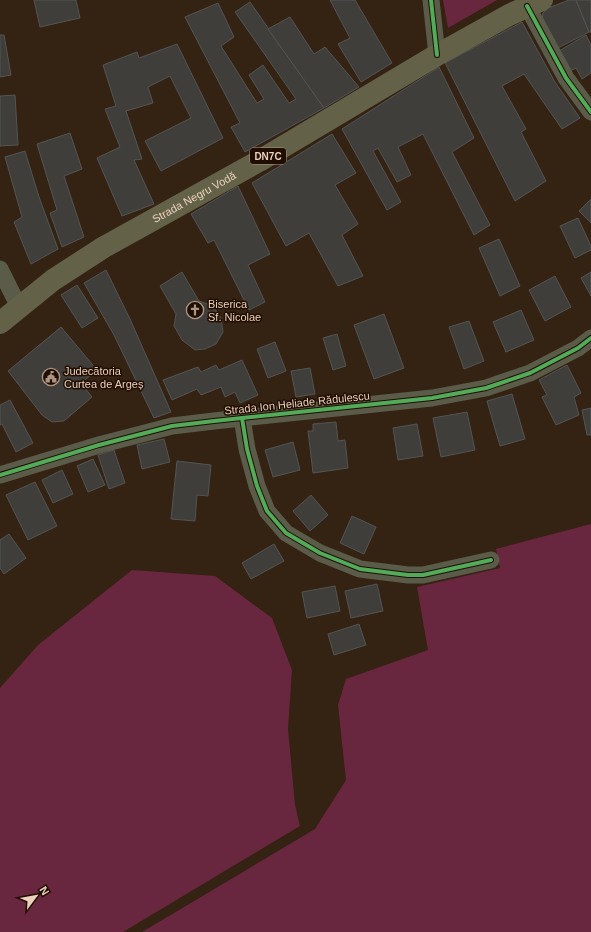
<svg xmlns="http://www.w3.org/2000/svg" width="591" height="932" viewBox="0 0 591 932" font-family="Arial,sans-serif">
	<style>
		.green { fill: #69263f }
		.building { fill: #403e3a; stroke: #525554 }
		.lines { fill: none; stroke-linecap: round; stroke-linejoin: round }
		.minor { stroke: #5a5b48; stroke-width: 17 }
		.primary { stroke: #636249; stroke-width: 22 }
		.cycleway-casing { stroke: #200e02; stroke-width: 6 }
		.cycleway { stroke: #51ab58; stroke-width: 4 }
		.labels { text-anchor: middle; stroke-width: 3; stroke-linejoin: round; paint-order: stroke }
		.shield { fill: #200e02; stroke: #af9685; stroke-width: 1 }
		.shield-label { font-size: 10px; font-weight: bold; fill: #ecd1bd }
		.street-label { font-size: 11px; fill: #ecd1bd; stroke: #200e02 }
		.poi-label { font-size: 11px; fill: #ecd1bd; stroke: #200e02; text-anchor: start }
	</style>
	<rect width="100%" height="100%" fill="#342212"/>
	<g class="green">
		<polygon points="443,0 497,0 448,28"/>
		<polygon points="591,524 591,932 142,932 315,829 346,780 338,705 346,679 428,650 417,587 500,568 496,549"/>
		<polygon points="132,570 215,576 272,618 292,670 288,729 295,805 300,826 123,932 0,932 0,688 38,645"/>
	</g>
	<g class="building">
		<polygon points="34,0 76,0 80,18 40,27"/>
		<polygon points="330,0 355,0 392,63 361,82 338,44 350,38"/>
		<polygon points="569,0 576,0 589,32 558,48 542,21 543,13 548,8"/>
		<polygon points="576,0 591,0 591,32 589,32"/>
		<polygon points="250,2 324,108 245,152 231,127 240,123 185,17 218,3 234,37 221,46 257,103 264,99 249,75 263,65 289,103 296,99 235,12"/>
		<polygon points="290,17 314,54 325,47 359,87 324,108 268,29"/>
		<polygon points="522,22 555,82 580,118 562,129 524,74 502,86 526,129 521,132 546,181 515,201 445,63"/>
		<polygon points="0,35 4,35 11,75 0,77"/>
		<polygon points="586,35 591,45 591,73 582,79 576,68 570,71 559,51"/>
		<polygon points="177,44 223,138 161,171 145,141 191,118 170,76 148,87 153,103 126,111 142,159 134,160 154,204 122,216 97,158 120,147 105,109 116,106 103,65 137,52 139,58"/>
		<polygon points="439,67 474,138 452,152 490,225 474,235 423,134 398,147 411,175 397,182 378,148 373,151 401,202 387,210 342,129"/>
		<polygon points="15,95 18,145 0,146 0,96"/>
		<polygon points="70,133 82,169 64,176 84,237 62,247 50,213 57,210 37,144"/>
		<polygon points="332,134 356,173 335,185 358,224 342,235 363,276 338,286 309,233 286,246 252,183"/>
		<polygon points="25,151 39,197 58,249 31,264 14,222 22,217 5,157"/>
		<polygon points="238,186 270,254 248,265 265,302 249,310 214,240 208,243 191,214"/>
		<polygon points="591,199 591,223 579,211"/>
		<polygon points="578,218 591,246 591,250 575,258 560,226"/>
		<polygon points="499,239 520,286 500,296 479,248"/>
		<polygon points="106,270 130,319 171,412 154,418 114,335 84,283"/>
		<polygon points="182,272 199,301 213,306 221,318 223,332 216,344 205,349 195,350 182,340 174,326 176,314 160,286"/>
		<polygon points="591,272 591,296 581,278"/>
		<polygon points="555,276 571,307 545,321 529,290"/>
		<polygon points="77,285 98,318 82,328 61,295"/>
		<polygon points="521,310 534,340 506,352 493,322"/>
		<polygon points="384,314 404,368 374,379 354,325"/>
		<polygon points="469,321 484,361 464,369 449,327"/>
		<polygon points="61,327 97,370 81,383 92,397 64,421 52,422 42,415 8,371"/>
		<polygon points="337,334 346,366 333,370 323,338"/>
		<polygon points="275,342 286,371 268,378 257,349"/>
		<polygon points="242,360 258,395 240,403 235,392 225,397 221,387 201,395 197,389 172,400 163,380 198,367 201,372 216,365 219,370"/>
		<polygon points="567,365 581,393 574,397 579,415 556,425 542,397 547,395 539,380"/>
		<polygon points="310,368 315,394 296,397 291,371"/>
		<polygon points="512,394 525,439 500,446 487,401"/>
		<polygon points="10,400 33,443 16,452 2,424 0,425 0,405"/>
		<polygon points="591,408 591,435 587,435 582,410"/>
		<polygon points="467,412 475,450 441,457 433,418"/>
		<polygon points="336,422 338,441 345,440 348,468 313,473 308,431 313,431 313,424"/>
		<polygon points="417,424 423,456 398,460 393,428"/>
		<polygon points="164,439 170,462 142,469 137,445"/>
		<polygon points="293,442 300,470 273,477 265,450"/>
		<polygon points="114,450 125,483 109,489 98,455"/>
		<polygon points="93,459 105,485 88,492 77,466"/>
		<polygon points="177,461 211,465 208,496 197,495 195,521 171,519"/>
		<polygon points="62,470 73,494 53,503 42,480"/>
		<polygon points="35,482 57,526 28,540 6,495"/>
		<polygon points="311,495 328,515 310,531 293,511"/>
		<polygon points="352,516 376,527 364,554 340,543"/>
		<polygon points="9,534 26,558 4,574 0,568 0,540"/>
		<polygon points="274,544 284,561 251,579 242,563"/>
		<polygon points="377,584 383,611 351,618 345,591"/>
		<polygon points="335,586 340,611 307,618 302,592"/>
		<polygon points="359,624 366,645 334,655 328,634"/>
	</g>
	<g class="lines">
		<g class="minor">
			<polyline points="431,0 437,55"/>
			<polyline points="527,6 566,78 591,112"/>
			<polyline points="0,269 19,307"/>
			<polyline points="242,418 247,449 257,486 267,511 286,533 320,553 360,569 408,575 423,575 491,560"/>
			<polyline points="0,475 99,445 172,426 214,421 432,398 486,388 530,373 578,348 591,338"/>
		</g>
		<path class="primary" id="s1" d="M0 323 53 280 104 247 259 161 437 55 509 15 542 0"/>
		<defs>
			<g id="cycleway">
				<polyline points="431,0 437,55"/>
				<polyline points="527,6 566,78 591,112"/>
				<polyline points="242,418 247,449 257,486 267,511 286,533 320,553 360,569 408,575 423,575 491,560"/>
				<polyline points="0,475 99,445 172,426 214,421 432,398 486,388 530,373 578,348 591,338"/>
			</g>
		</defs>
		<use href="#cycleway" class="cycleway-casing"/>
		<use href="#cycleway" class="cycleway"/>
	</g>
	<defs>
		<symbol id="church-ring" viewBox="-11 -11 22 22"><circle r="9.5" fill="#200e02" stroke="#ac9481" stroke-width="1.5"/><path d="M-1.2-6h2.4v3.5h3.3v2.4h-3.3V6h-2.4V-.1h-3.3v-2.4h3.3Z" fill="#ac9481"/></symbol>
		<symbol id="civic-ring" viewBox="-11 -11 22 22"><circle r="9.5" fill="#200e02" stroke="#ac9481" stroke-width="1.5"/><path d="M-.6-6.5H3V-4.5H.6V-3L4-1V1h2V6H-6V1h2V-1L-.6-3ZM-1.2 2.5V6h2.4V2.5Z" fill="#ac9481"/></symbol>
	</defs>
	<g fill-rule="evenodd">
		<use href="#church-ring" x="185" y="300" width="20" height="20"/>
		<use href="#civic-ring" x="41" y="367" width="20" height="20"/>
	</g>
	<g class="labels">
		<rect class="shield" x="250" y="148" width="36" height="16" rx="3"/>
		<g class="shield-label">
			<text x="268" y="160">DN7C</text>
		</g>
		<g class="street-label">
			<text dy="4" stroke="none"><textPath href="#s1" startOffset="232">Strada Negru Vodă</textPath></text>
			<text transform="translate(297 403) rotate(-6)" y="4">Strada Ion Heliade Rădulescu</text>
		</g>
		<g class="poi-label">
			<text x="208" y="308">Biserica<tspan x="208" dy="13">Sf. Nicolae</tspan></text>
			<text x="64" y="375">Judecătoria<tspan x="64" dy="13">Curtea de Argeș</tspan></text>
		</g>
	</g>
	<g transform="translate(36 896) rotate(58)" stroke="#200e02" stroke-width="3" paint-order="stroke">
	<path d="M0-3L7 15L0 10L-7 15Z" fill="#ecd1bd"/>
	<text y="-6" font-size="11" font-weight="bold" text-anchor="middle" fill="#ecd1bd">N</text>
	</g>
</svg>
